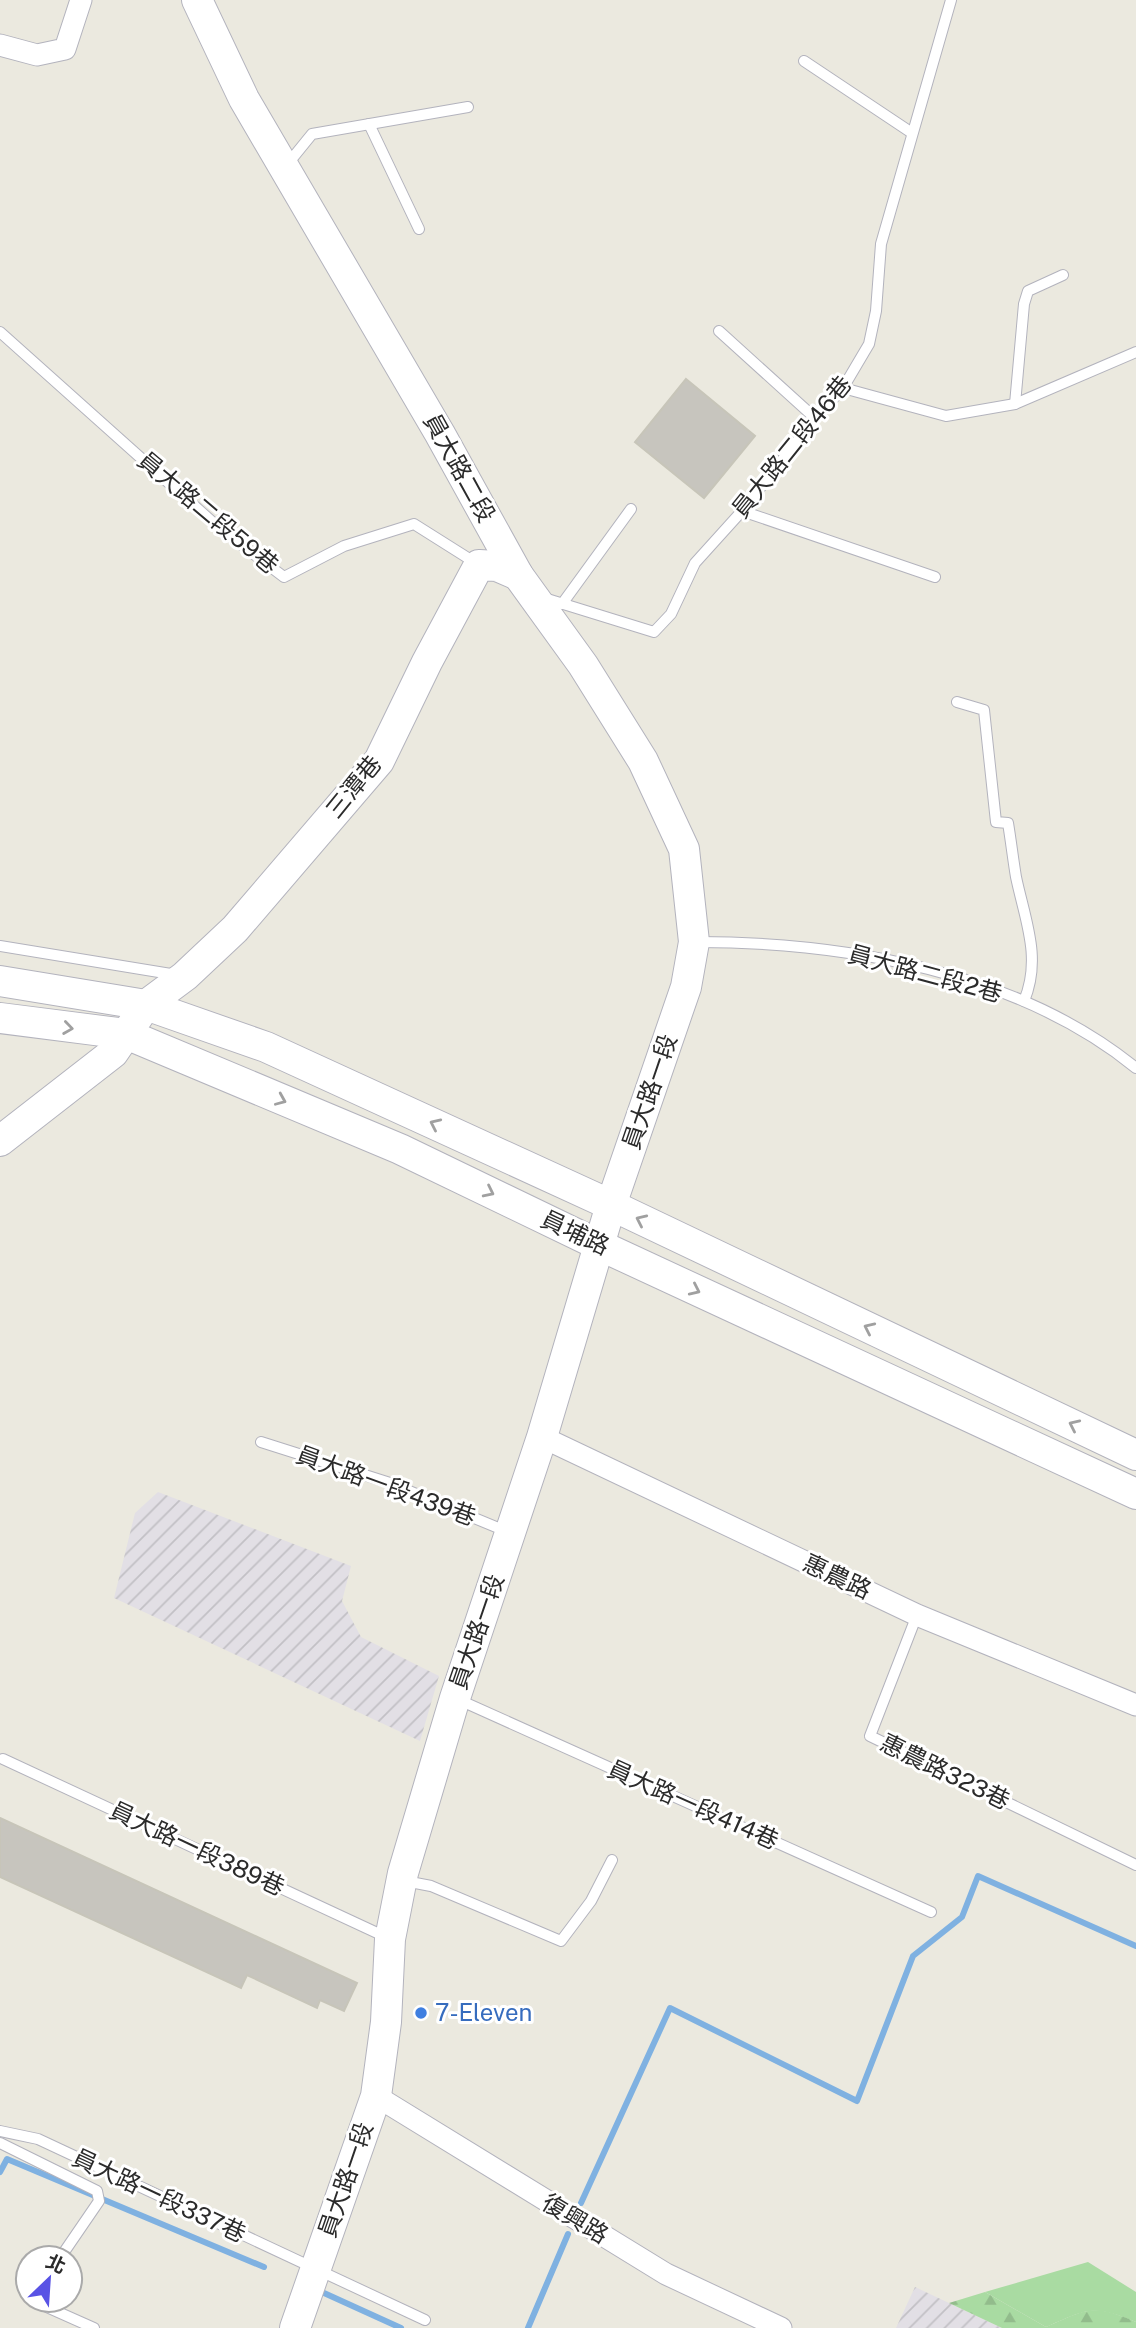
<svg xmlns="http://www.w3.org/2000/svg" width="1136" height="2328" viewBox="0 0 1136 2328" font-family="'Public Sans','Noto Sans TC',sans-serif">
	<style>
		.industrial { fill: url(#industrial-furrows) }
		.grass { fill: #a9dba2 }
		.forest { fill: url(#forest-firs) }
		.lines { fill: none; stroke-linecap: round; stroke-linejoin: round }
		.stream { stroke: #7fb1e1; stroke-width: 6 }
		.building { fill: #c7c5be; stroke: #c7c5b9; stroke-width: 2 }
		.lane-casing { stroke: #b3b3bd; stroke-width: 12 }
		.street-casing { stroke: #b3b3bd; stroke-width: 23 }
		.secondary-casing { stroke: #b3b3bd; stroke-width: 32 }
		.lane { stroke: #fff; stroke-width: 10 }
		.street { stroke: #fff; stroke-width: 21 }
		.secondary { stroke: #fff; stroke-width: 30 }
		.oneway { stroke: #a0a0a0 }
		.shop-dot { fill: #3f7fe0; stroke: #fff; stroke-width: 2.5 }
		.labels { text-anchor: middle; stroke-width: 6; stroke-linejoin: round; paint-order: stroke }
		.street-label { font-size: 24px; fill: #2b2b2b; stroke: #fff }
		.shop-label { font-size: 24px; fill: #366cbe; stroke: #fff; text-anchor: start }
	</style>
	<defs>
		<pattern id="industrial-furrows" width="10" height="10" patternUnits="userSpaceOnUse" patternTransform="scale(1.75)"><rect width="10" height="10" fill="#e2dfe5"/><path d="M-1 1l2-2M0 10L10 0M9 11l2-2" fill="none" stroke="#c2c0c5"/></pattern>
		<pattern id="forest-firs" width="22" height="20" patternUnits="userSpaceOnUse" patternTransform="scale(1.75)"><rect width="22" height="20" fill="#a9dba2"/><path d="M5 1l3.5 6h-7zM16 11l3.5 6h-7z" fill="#92bc8c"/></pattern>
	</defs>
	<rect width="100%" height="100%" fill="#ebe9df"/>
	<g class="industrial">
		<polygon points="158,1492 351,1566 342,1601 361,1637 439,1676 420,1741 114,1598 135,1513"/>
		<polygon points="915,2287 949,2303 1002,2328 896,2328"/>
	</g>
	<path class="grass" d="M1088 2262 1136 2292V2322C1093 2304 1087 2309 1046 2327L985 2292Z"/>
	<path class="forest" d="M985 2292 1046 2327C1088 2309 1092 2303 1136 2322V2328H1002L949 2303Z"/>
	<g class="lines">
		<g class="stream">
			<polyline points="0,2172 7,2159 264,2267"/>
			<polyline points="581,2203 670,2008 857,2101 913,1956 962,1917 978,1876 1136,1946"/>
			<polyline points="324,2293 401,2328"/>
			<polyline points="528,2328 568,2234"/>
		</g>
	</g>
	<g class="building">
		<polygon points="686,379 755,436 704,498 635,442"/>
		<polygon points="0,1818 357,1983 344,2011 320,2000 317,2008 247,1975 241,1988 0,1877"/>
	</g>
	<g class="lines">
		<defs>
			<g id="lane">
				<polyline points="804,61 912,133"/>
				<polyline points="369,124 419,229"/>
				<polyline points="286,166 312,134 468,107"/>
				<polyline points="719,331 815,418"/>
				<polyline points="0,332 218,527 284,577 344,546 414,524 479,565"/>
				<polyline points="843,388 946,416 1015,404 1136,352"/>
				<polyline points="1015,404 1024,304 1028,291 1063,275"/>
				<polyline points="742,511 935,577"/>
				<polyline points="544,598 654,632 671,614 695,563 742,511 815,418 843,388 869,344 876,311 881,244 951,0"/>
				<polyline points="562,604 631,509"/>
				<path d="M957 702 984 710 996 822 1008 823C1011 841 1013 859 1016 877 1025 920 1042 958 1024 1001"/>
				<path d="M697 942C846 942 1018 972 1136 1068"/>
				<polyline points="0,946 177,975"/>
				<polyline points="261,1442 390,1483 508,1532"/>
				<polyline points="917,1615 870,1736 1136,1865"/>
				<polyline points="457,1699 931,1912"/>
				<polyline points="3,1759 388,1938"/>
				<polyline points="405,1881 431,1886 561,1941 591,1901 612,1860"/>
				<polyline points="0,2131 38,2139 425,2320"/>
				<polyline points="0,2143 97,2191 99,2201 60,2258"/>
				<polyline points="31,2300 94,2328"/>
			</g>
			<g id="street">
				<polyline points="0,45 37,55 65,49 81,0"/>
				<polyline points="542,1437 917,1615 1136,1705"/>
				<polyline points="376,2096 666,2274 781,2328"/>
			</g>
			<g id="secondary">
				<polyline points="197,0 244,99 440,434 518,575 583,665 643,761 684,849 694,942 686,987 611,1205 542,1437 455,1698 403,1873 390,1939 386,2022 376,2096 295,2328"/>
				<polyline points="0,981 146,1005 266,1047 611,1205 1136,1455"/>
				<polyline points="0,1018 126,1034 400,1149 599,1245 1136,1494"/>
				<polyline points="0,1141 113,1053 146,1005 185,976 235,929 379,761 427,662 479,565 497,566 518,575"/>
			</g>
		</defs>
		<use href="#lane" class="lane-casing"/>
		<use href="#street" class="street-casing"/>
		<use href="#secondary" class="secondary-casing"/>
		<use href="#lane" class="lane"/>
		<use href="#street" class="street"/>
		<use href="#secondary" class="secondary"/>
	</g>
	<defs><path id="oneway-chevron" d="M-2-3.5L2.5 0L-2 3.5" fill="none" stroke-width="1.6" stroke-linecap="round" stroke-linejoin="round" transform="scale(1.75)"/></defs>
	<g class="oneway">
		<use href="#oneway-chevron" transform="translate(68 1028) rotate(8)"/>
		<use href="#oneway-chevron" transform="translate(281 1100) rotate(23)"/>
		<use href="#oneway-chevron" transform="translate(435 1124) rotate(-155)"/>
		<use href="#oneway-chevron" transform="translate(489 1192) rotate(26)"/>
		<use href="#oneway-chevron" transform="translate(641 1220) rotate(-155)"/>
		<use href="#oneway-chevron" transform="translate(695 1290) rotate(25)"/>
		<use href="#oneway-chevron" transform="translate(869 1328) rotate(-155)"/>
		<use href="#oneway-chevron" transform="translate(1074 1425) rotate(-155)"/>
	</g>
	<circle class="shop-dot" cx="421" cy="2013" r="7"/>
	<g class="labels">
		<g class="street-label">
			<text transform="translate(792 447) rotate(-51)" y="8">員大路二段46巷</text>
			<text transform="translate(459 468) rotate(61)" y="8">員大路二段</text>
			<text transform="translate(208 513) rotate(40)" y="8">員大路二段59巷</text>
			<text transform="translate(354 787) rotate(-51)" y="8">三潭巷</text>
			<text transform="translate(925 974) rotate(15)" y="8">員大路二段2巷</text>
			<text transform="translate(650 1092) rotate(-71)" y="8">員大路一段</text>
			<text transform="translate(575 1233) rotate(25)" y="8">員埔路</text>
			<text transform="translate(386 1486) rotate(20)" y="8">員大路一段439巷</text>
			<text transform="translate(837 1577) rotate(25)" y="8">惠農路</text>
			<text transform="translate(477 1632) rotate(-71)" y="8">員大路一段</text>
			<text transform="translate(945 1772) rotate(26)" y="8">惠農路323巷</text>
			<text transform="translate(693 1805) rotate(24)" y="8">員大路一段414巷</text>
			<text transform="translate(197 1849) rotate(25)" y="8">員大路一段389巷</text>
			<text transform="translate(346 2180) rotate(-71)" y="8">員大路一段</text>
			<text transform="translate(159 2196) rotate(25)" y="8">員大路一段337巷</text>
			<text transform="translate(575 2219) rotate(31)" y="8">復興路</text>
		</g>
		<g class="shop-label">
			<text x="435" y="2021">7-Eleven</text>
		</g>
	</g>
	<g transform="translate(49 2279) rotate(25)"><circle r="33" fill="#ffffff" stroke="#aaaaaa" stroke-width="2"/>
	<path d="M0-5L12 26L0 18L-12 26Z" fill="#5953e5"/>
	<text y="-10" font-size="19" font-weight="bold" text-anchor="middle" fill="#2b2b2b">北</text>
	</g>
</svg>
